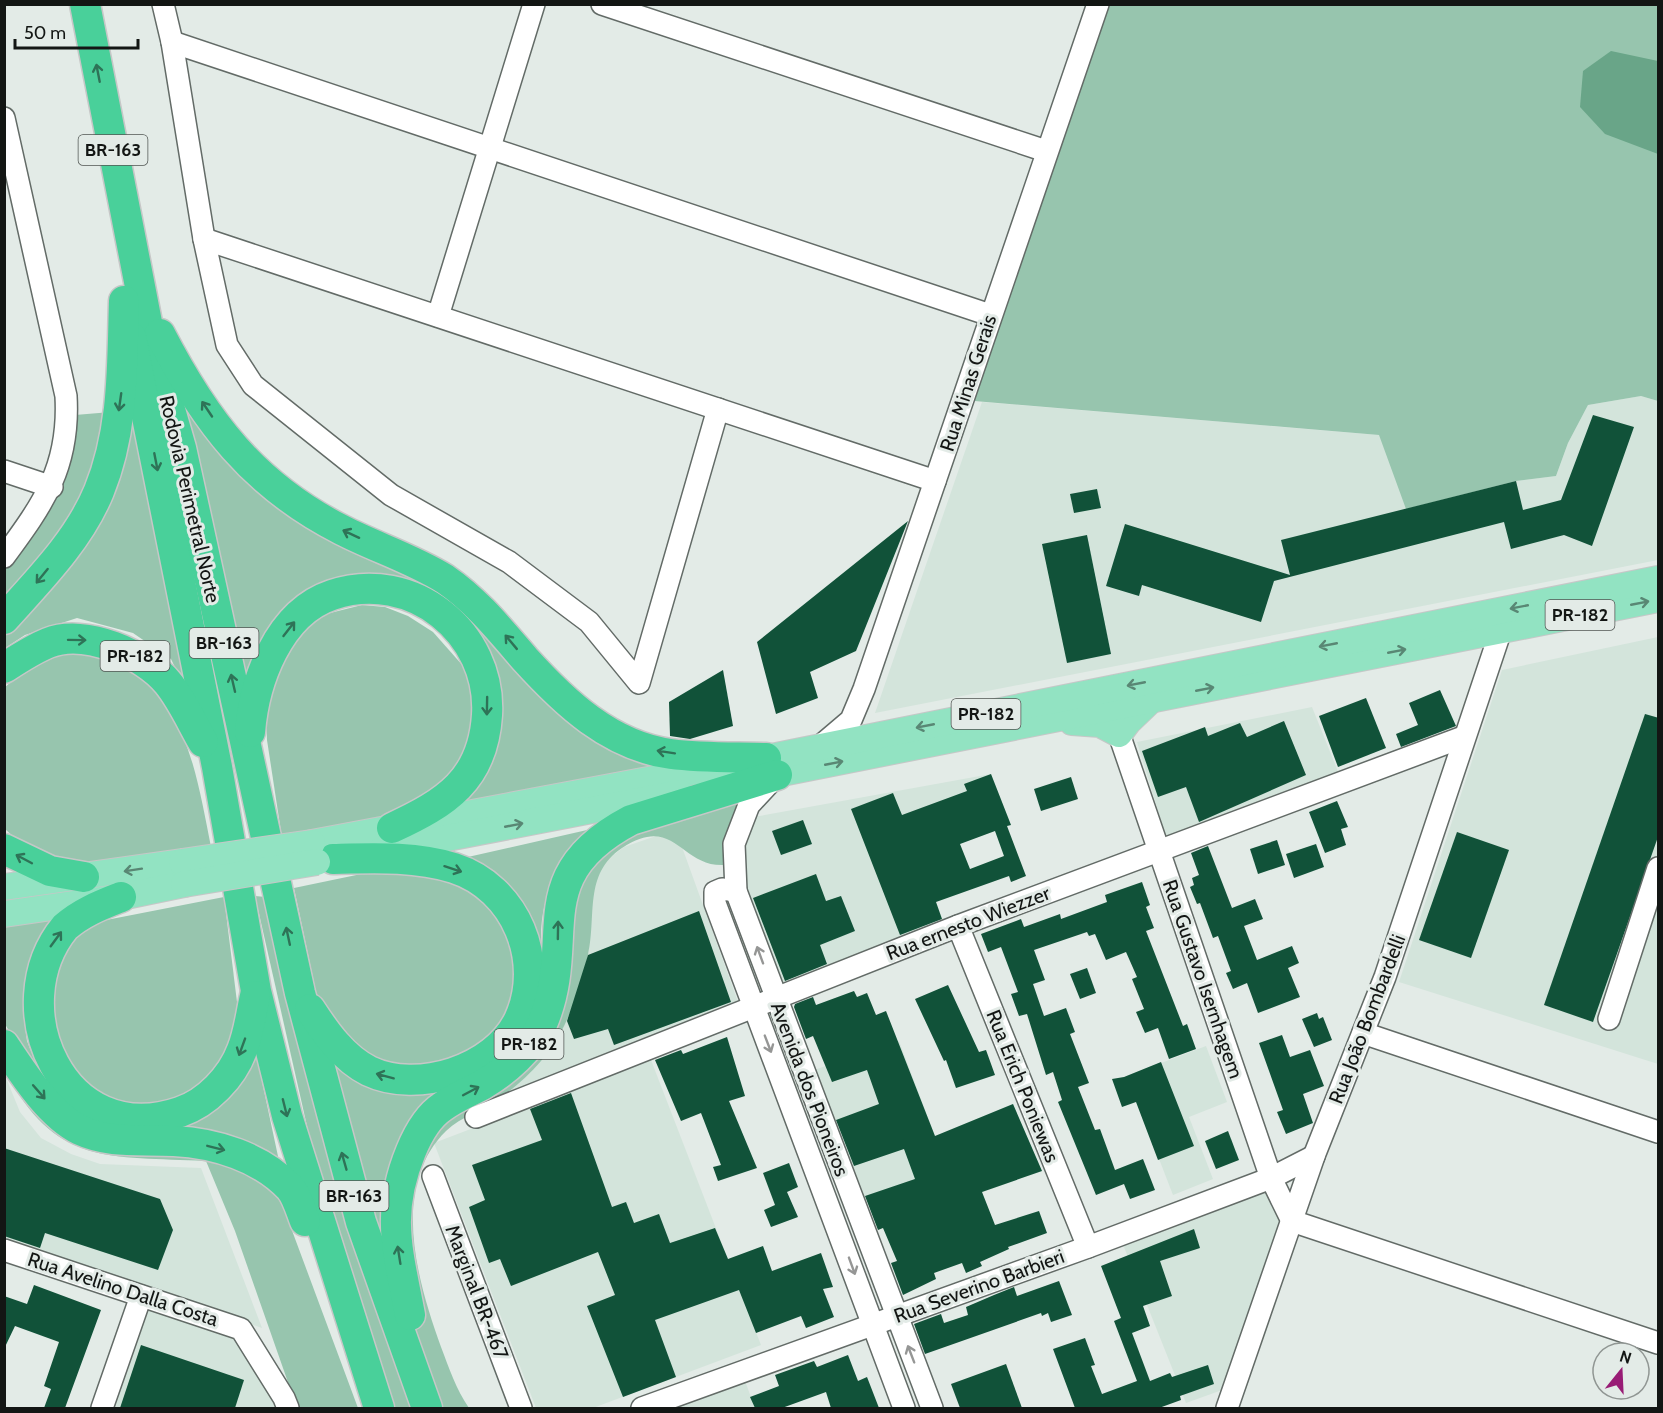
<svg xmlns="http://www.w3.org/2000/svg" width="1663" height="1413" viewBox="0 0 1663 1413" font-family="Cabin,sans-serif">
	<style>
		.built { fill: #d3e4db }
		.green { fill: #97c5ae }
		.water { fill: #69a588 }
		.building { fill: #115239; fill-rule: evenodd }
		.lines { fill: none; stroke-linecap: round; stroke-linejoin: round }
		.minor-casing { stroke: #636b67; stroke-width: 24 }
		.major-casing { stroke: #c6c7c7; stroke-width: 28 }
		.highway-casing { stroke: #c6c7c7; stroke-width: 33 }
		.minor { stroke: #fff; stroke-width: 21 }
		.major { stroke: #92e3c2; stroke-width: 26 }
		.highway { stroke: #49d09a; stroke-width: 30 }
		.major-bridge-casing { stroke: #c6c7c7; stroke-width: 28; stroke-linecap: butt }
		.major-bridge { stroke: #92e3c2; stroke-width: 26 }
		.oneway { stroke: #2e7357 }
		.oneway2 { stroke: #598774 }
		.oneway3 { stroke: #959695 }
		.labels { text-anchor: middle; stroke-width: 6; stroke-linejoin: round; paint-order: stroke }
		.shield { fill: #e3ebe7; stroke: #515653; stroke-width: 1.5 }
		.shield-label { font-size: 18px; font-weight: bold; fill: #131614 }
		.street-label { font-size: 20px; fill: #131614; stroke: #e3ebe7 }
	</style>
	<rect width="100%" height="100%" fill="#e3ebe7"/>
	<g class="built">
		<polygon points="1641,396 1658,401 1658,560 875,713 982,402 1379,435 1516,481 1556,476 1568,443 1588,405"/>
		<polygon points="1658,637 1658,1064 1399,982 1502,670"/>
		<polygon points="1312,707 1339,774 1166,837 1137,742"/>
		<polygon points="991,774 1011,825 919,858 944,923 780,987 743,892 741,844 754,817"/>
		<polygon points="659,835 673,839 682,847 738,1002 504,1095 530,1073 561,1034 588,955 592,895 598,874 608,859 624,847"/>
		<polygon points="899,1041 935,1136 1013,1104 1042,1171 958,1201 943,1170 858,1199 814,1070"/>
		<polygon points="1206,1046 1227,1102 1189,1117 1213,1179 1173,1195 1127,1076"/>
		<polygon points="651,1060 761,1345 593,1408 536,1408 434,1143"/>
		<polygon points="4,1073 20,1112 41,1138 71,1154 100,1164 201,1168 262,1328 5,1241"/>
		<polygon points="1267,1188 1283,1221 1225,1389 1186,1403 1122,1242"/>
		<polygon points="145,1305 241,1342 278,1403 276,1408 112,1408"/>
		<polygon points="745,1381 755,1408 670,1408"/>
	</g>
	<g class="green">
		<polygon points="1106,5 1658,5 1658,401 1641,396 1588,405 1568,443 1556,476 1516,481 1406,509 1379,435 963,400"/>
		<polygon points="162,340 230,450 418,568 590,723 755,759 403,825 451,799 487,676 416,596 313,604 249,729"/>
		<polygon points="132,379 195,709 171,659 133,633 77,618 25,635 5,648 5,628 68,561"/>
		<polygon points="111,412 93,486 5,605 5,566 75,415"/>
		<polygon points="362,605 385,607 408,616 433,632 464,667 473,694 475,717 467,761 404,815 282,838 267,740 265,700 288,644 322,615"/>
		<path d="M65 651C178 650 194 760 211 847L89 866 27 849 5 829V687L36 662Z"/>
		<path d="M743 803 727 838 724 865C680 867 675 813 622 848 583 874 597 916 588 955 583 977 575 1003 565 1024 552 1053 526 1080 500 1098 482 1111 462 1116 446 1131 389 1187 418 1283 441 1347 449 1368 456 1389 469 1408H439L409 1318 399 1217 434 1124 499 1083 583 868 650 821Z"/>
		<path d="M609 825C563 855 540 886 541 943 542 972 542 1001 529 1028 508 1069 476 1074 442 1097 388 1134 384 1196 381 1255L320 1041C333 1055 347 1070 365 1079 382 1087 401 1088 419 1087 489 1084 537 1030 537 961 536 948 536 932 530 921 514 891 489 871 459 859Z"/>
		<polygon points="366,873 448,875 498,909 518,955 514,999 491,1040 436,1068 376,1062 320,1011 294,888"/>
		<polygon points="255,896 266,897 415,1408 392,1408 314,1157"/>
		<polygon points="224,897 237,1002 236,1032 209,1082 161,1107 111,1105 64,1074 46,975 57,952 91,923"/>
		<polygon points="68,916 29,969 23,1012 27,1041 37,1066 50,1086 145,1128 254,1044 282,1175 89,1127 31,1070 5,1024 4,924"/>
		<path d="M5 1069 203 1149 271 1185 284 1209 358 1408H297L235 1231 206 1161C110 1156 53 1167 5 1069Z"/>
	</g>
	<polygon class="water" points="1611,51 1658,61 1658,154 1605,134 1580,107 1583,71"/>
	<g class="building">
		<polygon points="1593,415 1634,427 1592,546 1564,535 1511,549 1504,522 1274,581 1261,622 1142,585 1139,596 1106,586 1125,524 1290,575 1281,540 1516,481 1523,510 1561,500"/>
		<polygon points="1097,489 1101,508 1074,513 1070,494"/>
		<polygon points="908,521 856,651 810,672 818,698 776,714 757,642"/>
		<polygon points="1087,535 1111,654 1067,663 1042,544"/>
		<polygon points="723,670 733,726 690,739 670,736 669,702"/>
		<polygon points="1440,690 1456,726 1401,747 1396,734 1418,725 1409,703"/>
		<polygon points="1366,698 1386,748 1338,767 1319,716"/>
		<polygon points="1645,714 1659,718 1659,834 1593,1022 1544,1005"/>
		<polygon points="1284,721 1306,775 1199,822 1186,787 1158,797 1142,751 1205,727 1208,736 1240,723 1247,737"/>
		<path d="M991 774 1011 825 1007 826 1026 876 1011 882 1009 876 936 902 942 919 900 935 851 809 893 793 902 815 967 791 964 784ZM995 831 1004 856 970 869 960 844Z"/>
		<polygon points="1071,777 1078,799 1041,811 1034,789"/>
		<polygon points="1337,801 1348,827 1341,829 1346,845 1325,853 1309,812"/>
		<polygon points="803,820 812,844 781,855 772,831"/>
		<polygon points="1457,832 1509,850 1471,958 1419,940"/>
		<polygon points="1277,840 1285,865 1258,874 1250,849"/>
		<polygon points="1316,844 1324,867 1294,878 1286,854"/>
		<polygon points="1208,846 1232,908 1255,899 1263,919 1244,926 1257,960 1292,946 1299,963 1288,968 1300,997 1258,1013 1247,983 1233,989 1226,973 1231,971 1218,936 1213,938 1200,903 1197,904 1190,887 1194,885 1192,878 1199,875 1191,853"/>
		<polygon points="816,874 826,901 841,896 855,931 820,945 827,964 785,981 753,898"/>
		<polygon points="1142,882 1150,905 1146,907 1154,928 1146,931 1183,1026 1187,1024 1196,1049 1169,1059 1158,1028 1145,1033 1136,1012 1144,1009 1132,979 1137,977 1126,952 1106,960 1095,934 1089,936 1087,932 1034,950 1045,980 1033,984 1044,1016 1066,1008 1075,1032 1070,1034 1089,1083 1078,1087 1095,1130 1100,1129 1115,1170 1143,1159 1155,1190 1130,1199 1124,1184 1096,1195 1058,1102 1062,1100 1053,1072 1046,1075 1027,1014 1019,1016 1011,994 1018,992 1001,947 988,952 981,934 1021,919 1024,927 1060,914 1061,919 1107,902 1105,895"/>
		<polygon points="699,911 731,1002 614,1045 608,1029 574,1039 567,1021 588,955"/>
		<polygon points="1087,968 1096,993 1080,999 1070,974"/>
		<polygon points="948,985 979,1052 986,1050 995,1075 956,1088 946,1060 944,1061 915,999"/>
		<polygon points="854,991 857,997 867,993 876,1015 886,1011 935,1136 1013,1104 1042,1171 982,1192 995,1225 1039,1211 1047,1233 1008,1247 1009,1249 980,1262 982,1266 966,1273 962,1263 934,1273 936,1279 903,1295 891,1263 897,1261 883,1228 878,1230 865,1196 915,1179 904,1149 854,1166 836,1120 879,1104 867,1070 832,1082 813,1036 806,1039 794,1007 795,1004 813,997 816,1005"/>
		<polygon points="1317,1013 1319,1019 1323,1017 1332,1040 1314,1047 1302,1019"/>
		<polygon points="1282,1035 1290,1057 1310,1050 1324,1086 1303,1094 1313,1123 1286,1134 1277,1112 1283,1110 1259,1043"/>
		<polygon points="727,1037 745,1096 729,1101 757,1168 718,1181 713,1167 721,1165 701,1113 681,1121 655,1060 681,1050 683,1054"/>
		<polygon points="1161,1062 1194,1146 1158,1160 1136,1102 1122,1107 1112,1079 1124,1077"/>
		<polygon points="571,1093 612,1207 626,1202 634,1223 659,1214 670,1243 715,1228 728,1259 763,1246 772,1271 821,1253 833,1287 823,1289 834,1317 806,1328 801,1316 756,1333 739,1290 655,1320 676,1377 623,1397 587,1306 615,1295 598,1252 511,1286 500,1259 489,1263 469,1207 485,1200 472,1165 542,1140 530,1109"/>
		<polygon points="1228,1131 1239,1160 1216,1169 1205,1141"/>
		<polygon points="4,1148 160,1199 173,1230 158,1270 45,1233 40,1248 4,1236"/>
		<polygon points="789,1163 798,1187 787,1192 798,1217 771,1227 764,1210 775,1205 763,1173"/>
		<polygon points="1194,1229 1200,1248 1160,1261 1172,1296 1143,1306 1150,1326 1132,1333 1150,1381 1170,1373 1172,1377 1208,1365 1214,1384 1180,1396 1181,1400 1159,1408 1075,1408 1053,1349 1085,1338 1095,1365 1091,1366 1102,1394 1137,1381 1114,1321 1121,1318 1101,1266"/>
		<polygon points="1059,1281 1072,1315 1051,1322 1048,1313 1042,1316 1041,1313 925,1354 914,1324 941,1314 944,1323 968,1315 966,1307 994,1295 1014,1287 1017,1296"/>
		<polygon points="34,1285 101,1310 65,1408 44,1408 51,1389 44,1386 59,1342 15,1326 4,1349 4,1296 27,1304"/>
		<polygon points="141,1345 244,1380 235,1408 120,1408"/>
		<polygon points="848,1355 858,1381 867,1377 879,1408 831,1408 826,1392 782,1408 755,1408 750,1397 779,1386 775,1375 814,1361 817,1367"/>
		<polygon points="1006,1364 1022,1408 960,1408 951,1384"/>
	</g>
	<g class="lines">
		<defs>
			<g id="minor">
				<polyline points="163,4 172,42 204,239 227,345 253,385 391,495 509,562 589,622 639,683 718,409"/>
				<polyline points="602,4 1046,151"/>
				<polyline points="172,42 990,315"/>
				<path d="M4 118 66 396C70 466 44 503 4 557"/>
				<polyline points="204,239 935,481"/>
				<polyline points="438,316 534,4"/>
				<polyline points="4,471 52,487"/>
				<polyline points="1119,734 1271,1178 1292,1221 1658,1343"/>
				<polyline points="818,748 851,720 864,689 1098,4"/>
				<polyline points="775,777 749,805 734,844 736,891 932,1408"/>
				<polyline points="736,891 722,889 715,892 715,903 904,1408"/>
				<polyline points="958,926 1088,1247"/>
				<polyline points="1609,1019 1658,868"/>
				<polyline points="1363,1033 1658,1132"/>
				<polyline points="476,1117 958,926 1463,737"/>
				<polyline points="433,1176 521,1408"/>
				<polyline points="4,1250 241,1329 284,1398 288,1408"/>
				<polyline points="102,1408 141,1296"/>
				<polyline points="642,1408 1088,1247 1271,1178 1314,1156"/>
				<polyline points="1227,1408 1314,1156 1385,977 1501,630"/>
			</g>
			<g id="major">
				<polyline points="1072,722 1100,724 1119,734 1128,722 1152,699"/>
				<polyline points="757,778 1658,599"/>
				<polyline points="312,843 766,758 1658,579"/>
				<polyline points="380,851 680,793"/>
				<polyline points="4,887 182,862"/>
				<polyline points="4,914 121,897 184,884"/>
			</g>
			<g id="highway">
				<polyline points="85,4 151,343 181,448 300,993 361,1222 427,1408"/>
				<path d="M160 334C205 421 253 485 342 530 375 547 413 559 445 579 477 601 500 630 525 659 564 702 610 746 671 754 702 758 735 757 766 758"/>
				<polyline points="131,337 217,767 256,991 287,1116 379,1408"/>
				<path d="M4 619C39 580 79 540 99 491 124 430 122 365 124 301"/>
				<path d="M4 668C18 659 33 649 48 643 85 628 145 654 168 683 182 700 192 723 203 742"/>
				<path d="M250 732C254 682 278 613 332 595 412 568 492 633 487 715 483 780 446 803 392 828"/>
				<polyline points="4,849 50,871 84,877"/>
				<path d="M121 897C101 905 82 912 65 927 0 1006 63 1152 180 1112 207 1103 232 1077 242 1050 249 1033 251 1014 255 996"/>
				<path d="M310 1009C325 1032 343 1058 369 1071 417 1094 495 1070 519 1020 546 961 516 888 454 868 415 856 374 858 333 859"/>
				<path d="M4 1045C22 1072 49 1115 80 1130 110 1144 141 1139 174 1141 215 1143 261 1157 290 1188 297 1196 301 1211 305 1221"/>
				<path d="M410 1315C398 1251 385 1214 411 1151 418 1134 427 1117 442 1107 454 1098 469 1092 482 1085 506 1071 531 1049 542 1024 579 938 523 877 631 820L777 775"/>
			</g>
		</defs>
		<use href="#minor" class="minor-casing"/>
		<use href="#major" class="major-casing"/>
		<use href="#highway" class="highway-casing"/>
		<use href="#minor" class="minor"/>
		<use href="#major" class="major"/>
		<use href="#highway" class="highway"/>
		<defs>
			<g id="major-bridge">
				<polyline points="182,862 312,843"/>
				<polyline points="184,884 317,862"/>
			</g>
		</defs>
		<use href="#major-bridge" class="major-bridge-casing"/>
		<use href="#major-bridge" class="major-bridge"/>
	</g>
	<defs><path id="oneway-shaft" d="M-6 0H5M1.5-3L5.5 0L1.5 3" fill="none" stroke-width="1.6" stroke-linecap="round" stroke-linejoin="round" transform="scale(1.5)"/></defs>
	<g class="oneway">
		<use href="#oneway-shaft" transform="translate(98 73) rotate(-101)"/>
		<use href="#oneway-shaft" transform="translate(120 402) rotate(98)"/>
		<use href="#oneway-shaft" transform="translate(207 409) rotate(-124)"/>
		<use href="#oneway-shaft" transform="translate(156 462) rotate(79)"/>
		<use href="#oneway-shaft" transform="translate(351 534) rotate(-155)"/>
		<use href="#oneway-shaft" transform="translate(42 576) rotate(129)"/>
		<use href="#oneway-shaft" transform="translate(289 629) rotate(-52)"/>
		<use href="#oneway-shaft" transform="translate(77 640) rotate(1)"/>
		<use href="#oneway-shaft" transform="translate(511 642) rotate(-130)"/>
		<use href="#oneway-shaft" transform="translate(233 683) rotate(-103)"/>
		<use href="#oneway-shaft" transform="translate(487 706) rotate(91)"/>
		<use href="#oneway-shaft" transform="translate(666 752) rotate(-171)"/>
		<use href="#oneway-shaft" transform="translate(24 859) rotate(-152)"/>
		<use href="#oneway-shaft" transform="translate(453 869) rotate(18)"/>
		<use href="#oneway-shaft" transform="translate(558 930) rotate(-89)"/>
		<use href="#oneway-shaft" transform="translate(288 936) rotate(-102)"/>
		<use href="#oneway-shaft" transform="translate(56 939) rotate(-54)"/>
		<use href="#oneway-shaft" transform="translate(242 1047) rotate(110)"/>
		<use href="#oneway-shaft" transform="translate(385 1076) rotate(-165)"/>
		<use href="#oneway-shaft" transform="translate(471 1091) rotate(-28)"/>
		<use href="#oneway-shaft" transform="translate(39 1092) rotate(49)"/>
		<use href="#oneway-shaft" transform="translate(285 1108) rotate(76)"/>
		<use href="#oneway-shaft" transform="translate(216 1148) rotate(14)"/>
		<use href="#oneway-shaft" transform="translate(344 1161) rotate(-106)"/>
		<use href="#oneway-shaft" transform="translate(399 1255) rotate(-99)"/>
	</g>
	<g class="oneway2">
		<use href="#oneway-shaft" transform="translate(1640 603) rotate(-11)"/>
		<use href="#oneway-shaft" transform="translate(1519 607) rotate(169)"/>
		<use href="#oneway-shaft" transform="translate(1328 645) rotate(169)"/>
		<use href="#oneway-shaft" transform="translate(1397 651) rotate(-11)"/>
		<use href="#oneway-shaft" transform="translate(1136 684) rotate(169)"/>
		<use href="#oneway-shaft" transform="translate(1205 689) rotate(-11)"/>
		<use href="#oneway-shaft" transform="translate(925 726) rotate(169)"/>
		<use href="#oneway-shaft" transform="translate(834 763) rotate(-11)"/>
		<use href="#oneway-shaft" transform="translate(514 825) rotate(-11)"/>
		<use href="#oneway-shaft" transform="translate(133 870) rotate(171)"/>
	</g>
	<g class="oneway3">
		<use href="#oneway-shaft" transform="translate(760 955) rotate(-110)"/>
		<use href="#oneway-shaft" transform="translate(768 1044) rotate(69)"/>
		<use href="#oneway-shaft" transform="translate(852 1266) rotate(70)"/>
		<use href="#oneway-shaft" transform="translate(911 1354) rotate(-111)"/>
	</g>
	<g class="labels">
		<g class="shield">
			<rect x="78.5" y="135" width="69" height="30" rx="4.5"/>
			<rect x="1545.5" y="600" width="69" height="30" rx="4.5"/>
			<rect x="189.5" y="628" width="69" height="30" rx="4.5"/>
			<rect x="100.5" y="641" width="69" height="30" rx="4.5"/>
			<rect x="951.5" y="699" width="69" height="30" rx="4.5"/>
			<rect x="494.5" y="1029" width="69" height="30" rx="4.5"/>
			<rect x="319.5" y="1181" width="69" height="30" rx="4.5"/>
		</g>
		<g class="shield-label">
			<text x="113" y="156">BR-163</text>
			<text x="1580" y="621">PR-182</text>
			<text x="224" y="649">BR-163</text>
			<text x="135" y="662">PR-182</text>
			<text x="986" y="720">PR-182</text>
			<text x="529" y="1050">PR-182</text>
			<text x="354" y="1202">BR-163</text>
		</g>
		<g class="street-label">
			<text transform="translate(968 383) rotate(-72)" y="7">Rua Minas Gerais</text>
			<text transform="translate(190 499) rotate(77)" y="7">Rodovia Perimetral Norte</text>
			<text transform="translate(968 923) rotate(-21)" y="7">Rua ernesto Wiezzer</text>
			<text transform="translate(1203 979) rotate(71)" y="7">Rua Gustavo Isernhagem</text>
			<text transform="translate(1367 1019) rotate(-69)" y="7">Rua João Bombardelli</text>
			<text transform="translate(1023 1086) rotate(68)" y="7">Rua Erich Poniewas</text>
			<text transform="translate(810 1089) rotate(69)" y="7">Avenida dos Pioneiros</text>
			<text transform="translate(979 1286) rotate(-20)" y="7">Rua Severino Barbieri</text>
			<text transform="translate(123 1289) rotate(18)" y="7">Rua Avelino Dalla Costa</text>
			<text transform="translate(477 1292) rotate(69)" y="7">Marginal BR-467</text>
		</g>
	</g>
	<rect width="1663" height="1413" fill="none" stroke="#131614" stroke-width="12"/>
	<g transform="translate(1621 1371) rotate(18)"><circle r="28" fill="#e3ebe7" stroke="#909693" stroke-width="1.5"/>
	<path d="M0-4.5L10 22L0 15L-10 22Z" fill="#981c75"/>
	<text y="-9" font-size="16" font-weight="bold" text-anchor="middle" fill="#131614">N</text>
	</g>
	<path d="M15 39v9h123v-9" fill="none" stroke="#131614" stroke-width="3"/>
	<text x="24" y="39" font-size="18" fill="#131614" stroke="#e3ebe7" stroke-width="4.5" paint-order="stroke">50 m</text>
</svg>
